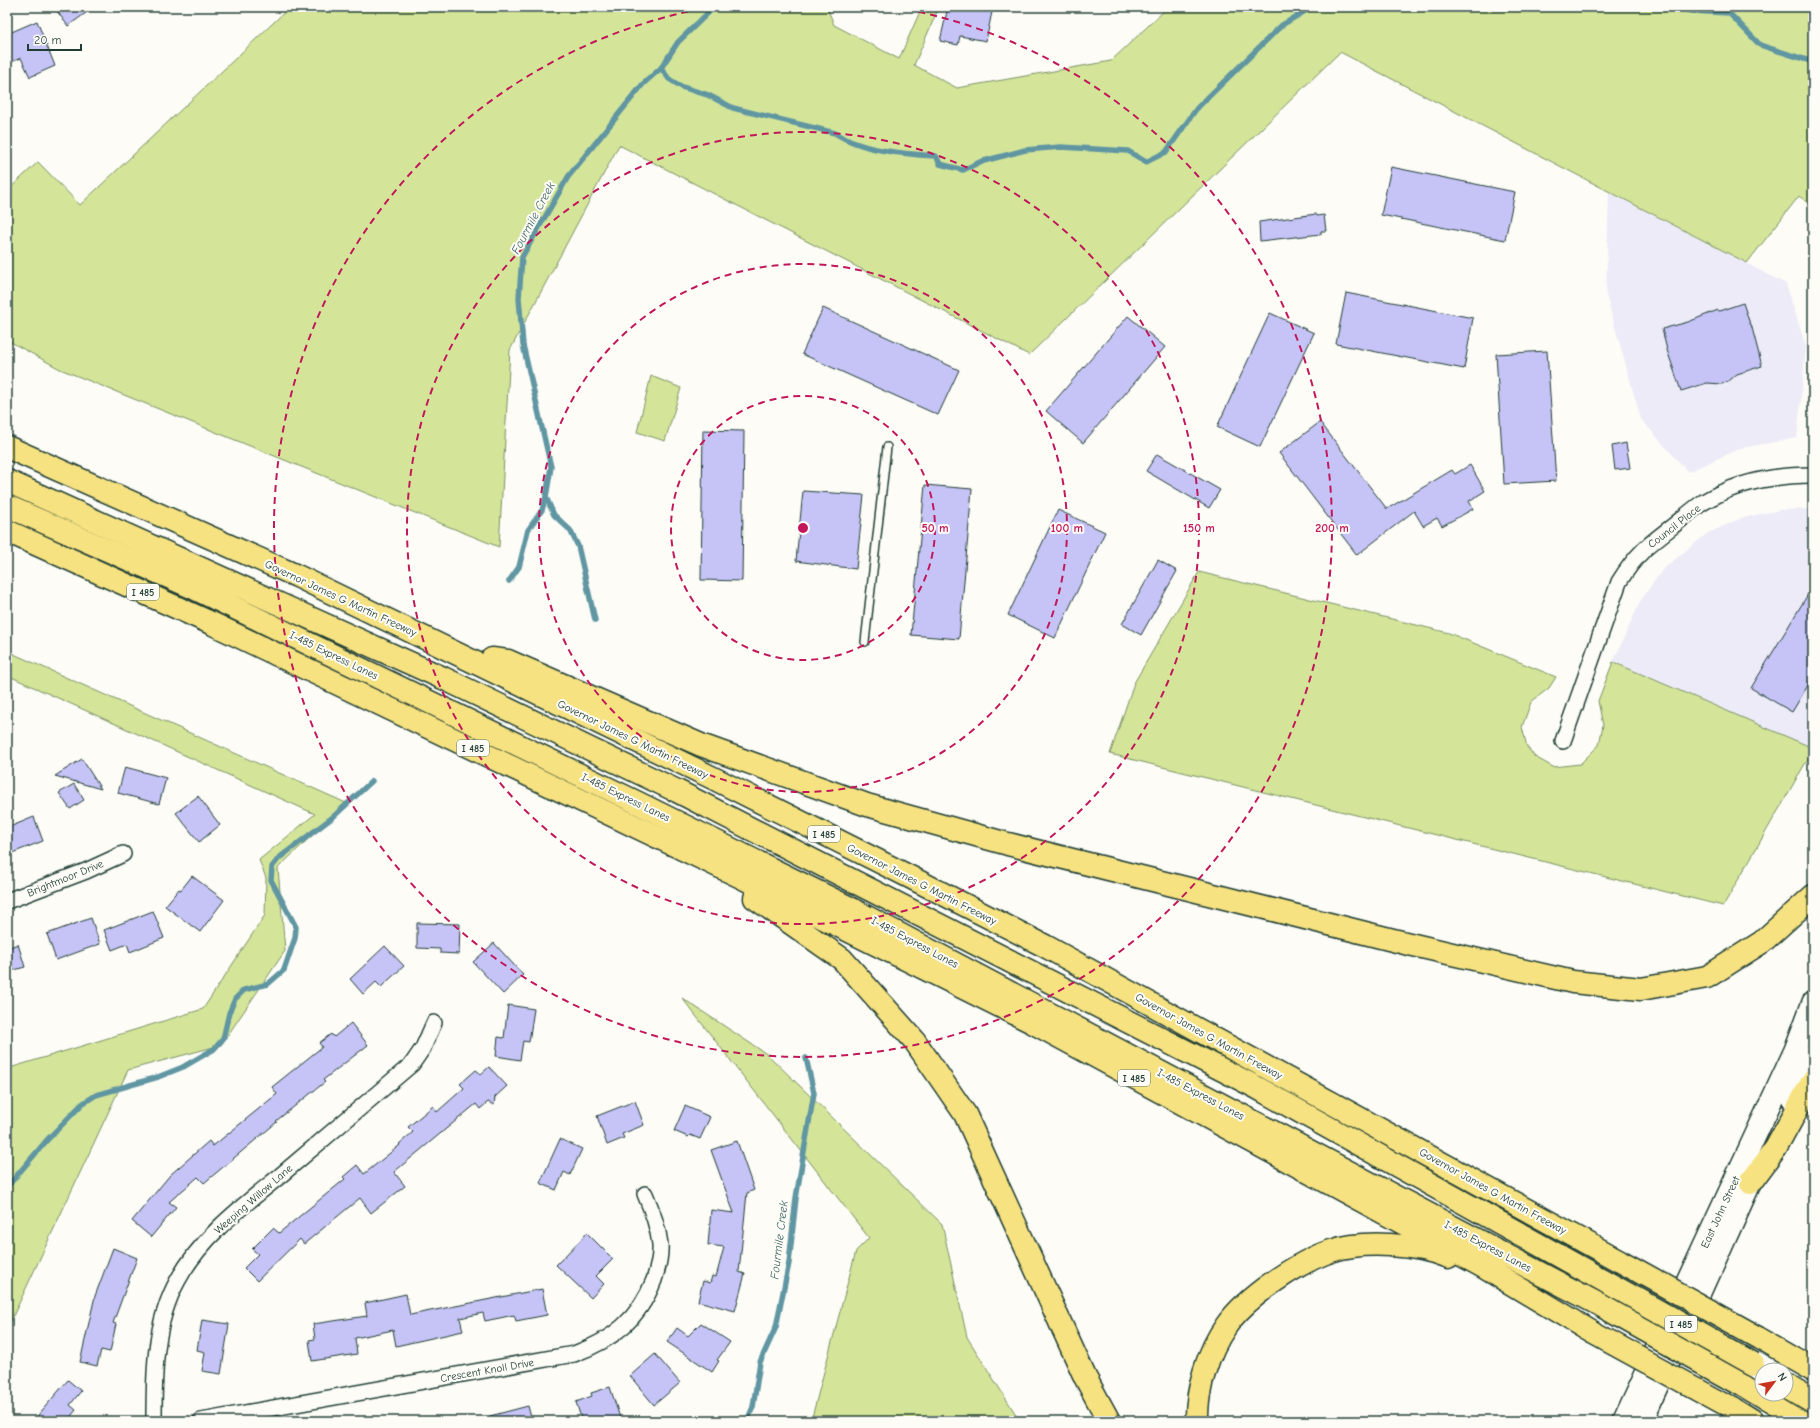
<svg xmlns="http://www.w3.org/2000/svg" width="1820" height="1428" viewBox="0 0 1820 1428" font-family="'Comic Neue',sans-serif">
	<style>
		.built { fill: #ecebf7 }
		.green { fill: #d4e599; stroke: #7a9166 }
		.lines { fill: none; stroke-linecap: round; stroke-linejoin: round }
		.stream { stroke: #6096a2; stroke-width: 5.5 }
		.building { fill: #c6c3f6; stroke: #1f3d34 }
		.service-casing { stroke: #1f3d34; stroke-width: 10 }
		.minor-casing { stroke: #1f3d34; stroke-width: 18 }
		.secondary-casing { stroke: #1f3d34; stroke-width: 24 }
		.motorway-casing { stroke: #1f3d34; stroke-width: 25 }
		.service { stroke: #fdfcf7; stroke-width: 7 }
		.minor { stroke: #fdfcf7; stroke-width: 15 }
		.secondary { stroke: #fdfcf7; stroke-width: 21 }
		.motorway { stroke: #f7e281; stroke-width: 22 }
		.motorway-bridge-casing { stroke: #1f3d34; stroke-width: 25; stroke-linecap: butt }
		.motorway-bridge { stroke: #f7e281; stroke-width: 22 }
		.ring { fill: none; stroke: #c2185b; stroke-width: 2; stroke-dasharray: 7 5 }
		.labels { text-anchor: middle; stroke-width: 4; stroke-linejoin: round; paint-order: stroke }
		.shield { fill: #fdfcf7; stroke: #62766e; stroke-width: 1 }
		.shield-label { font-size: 10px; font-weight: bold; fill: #1f3d34 }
		.street-label { font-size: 11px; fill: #1f3d34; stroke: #fdfcf7 }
		.water-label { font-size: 12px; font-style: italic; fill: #3a6262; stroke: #fdfcf7 }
		.centre { fill: #c2185b; stroke: #fdfcf7; stroke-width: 2 }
		.ring-label { font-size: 12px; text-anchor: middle; font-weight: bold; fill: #c2185b; stroke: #fdfcf7; stroke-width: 4; stroke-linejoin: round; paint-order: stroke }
	</style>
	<rect width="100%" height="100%" fill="#fdfcf7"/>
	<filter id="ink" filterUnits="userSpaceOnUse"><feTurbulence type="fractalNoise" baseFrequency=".025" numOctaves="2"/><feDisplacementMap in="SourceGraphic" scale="8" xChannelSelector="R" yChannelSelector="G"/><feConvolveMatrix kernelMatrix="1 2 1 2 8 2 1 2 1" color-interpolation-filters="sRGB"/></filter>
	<g filter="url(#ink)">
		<g class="built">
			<polygon points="1609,192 1786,284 1806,347 1797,438 1741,448 1688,472 1641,419 1606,295"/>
			<polygon points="1813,509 1813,748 1613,662 1641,600 1663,569 1708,533 1742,518 1780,510"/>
		</g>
		<g class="green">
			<polygon points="290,7 827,7 834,25 899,59 922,7 939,7 914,65 957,88 1111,61 1168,7 1813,7 1813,207 1799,196 1747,263 1340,52 1029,355 619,145 510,350 499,547 60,369 7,340 7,191 38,162 80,205"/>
			<polygon points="651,376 681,388 665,441 637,432"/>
			<polygon points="1199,572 1449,633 1556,677 1549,688 1531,702 1522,727 1527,747 1535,757 1553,767 1580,764 1599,745 1603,725 1598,701 1613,662 1813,748 1813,750 1723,906 1110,754 1134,683"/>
			<polygon points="7,651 346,803 278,868 285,951 221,1045 128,1070 7,1329 7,1072 13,1067 203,1009 265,915 266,878 259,860 315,814 7,675"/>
			<polygon points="682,998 768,1055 942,1224 967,1337 1020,1421 811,1421 856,1251 869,1238"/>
		</g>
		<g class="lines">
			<g class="stream">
				<polyline points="1674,7 1691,11 1729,13 1760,45 1813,62"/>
				<path d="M661 68 669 79 682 87 708 95 733 108 835 133C862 151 904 154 936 156L940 164 963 170 980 162 1025 150 1061 147 1128 151 1146 162 1166 152 1197 108 1282 25 1312 7"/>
				<polyline points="509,581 519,567 528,530 542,510 546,497"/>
				<polyline points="595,620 578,546 570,530 554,515 546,497 551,467 523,345 519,298 522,257 568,177 643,84 661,68 678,42 709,12 712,7"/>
				<polyline points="7,1187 47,1140 82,1104 96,1095 158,1077 183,1067 214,1049 223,1039 229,1013 235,999 244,990 268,984 284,970 295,938 296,927 271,880 272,867 279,858 333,817 372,781"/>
				<polyline points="747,1421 753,1407 760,1362 776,1327 789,1263 796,1198 814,1093 806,1058"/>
			</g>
		</g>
		<g class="building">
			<polygon points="54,7 94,7 68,26"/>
			<polygon points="948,7 993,7 986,41 960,36 958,45 940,41"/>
			<polygon points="37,21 55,66 30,77 21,58 7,64 7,34"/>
			<polygon points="1391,167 1515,192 1505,240 1381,215"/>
			<polygon points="1316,214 1317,216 1324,215 1326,231 1321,231 1321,234 1260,241 1259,222"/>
			<polygon points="1346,293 1473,318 1464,369 1336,344"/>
			<polygon points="1743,303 1750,324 1751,324 1762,366 1737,374 1730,380 1722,384 1707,383 1681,391 1667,350 1662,329 1688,322 1718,310 1719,311"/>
			<polygon points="823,308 959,370 938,415 802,354"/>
			<polygon points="1270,313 1314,333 1260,447 1217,427"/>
			<polygon points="1128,316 1165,347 1083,443 1046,411"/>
			<polygon points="1547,351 1556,481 1504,484 1496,354"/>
			<polygon points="1320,422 1387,509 1452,470 1455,474 1470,465 1485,491 1469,501 1473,509 1442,526 1437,518 1423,526 1414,511 1357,555 1279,453"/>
			<polygon points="703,430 744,431 742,581 701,580"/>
			<polygon points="1626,443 1630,468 1615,470 1612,446"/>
			<polygon points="1157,454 1220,490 1209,508 1146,471"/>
			<polygon points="925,485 972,489 959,639 911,635"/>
			<polygon points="803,491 864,495 856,569 796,561"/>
			<polygon points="1058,510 1105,532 1055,638 1008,615"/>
			<polygon points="1158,560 1177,571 1141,635 1122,624"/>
			<polygon points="1813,586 1813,677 1792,712 1751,688"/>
			<polygon points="82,759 101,789 55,776"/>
			<polygon points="125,767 166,778 159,804 118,793"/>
			<polygon points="74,784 84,800 70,809 59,793"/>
			<polygon points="198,796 220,825 199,842 176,813"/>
			<polygon points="34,817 43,841 7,855 7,828"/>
			<polygon points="192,876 224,900 200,932 165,906 179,889 181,890"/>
			<polygon points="153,911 164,938 130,952 127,944 112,950 104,930"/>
			<polygon points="91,918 100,944 56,960 47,934"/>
			<polygon points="417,923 460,924 459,954 440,953 440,949 417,948"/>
			<polygon points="494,943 523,975 503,994 473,962"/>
			<polygon points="18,944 25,967 7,972 7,948"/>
			<polygon points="385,946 404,966 381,987 376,982 363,994 350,979"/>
			<polygon points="508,1005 534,1009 529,1042 523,1041 520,1060 496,1056 498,1037 504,1038"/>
			<polygon points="351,1023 368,1045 323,1080 325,1082 276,1121 277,1122 204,1183 198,1177 169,1202 176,1207 151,1237 132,1221 170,1175 209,1141 213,1146 277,1094 272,1087 322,1047 319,1043 331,1034 334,1037"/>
			<polygon points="489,1067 507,1086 495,1097 494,1105 488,1102 480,1109 476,1104 394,1172 405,1186 371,1213 360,1198 304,1244 300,1239 257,1281 244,1268 258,1254 252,1249 273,1228 279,1233 345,1179 343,1177 357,1165 364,1174 400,1145 399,1144 413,1132 408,1127 433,1106 437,1112 464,1088 460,1084 476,1070 481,1074"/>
			<polygon points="635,1101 644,1125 622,1134 624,1138 607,1145 597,1116"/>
			<polygon points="685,1106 710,1117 700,1139 690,1135 688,1137 674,1131"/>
			<polygon points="560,1139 582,1149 570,1175 564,1172 556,1190 540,1183"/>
			<polygon points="737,1141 754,1190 747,1193 739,1272 745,1274 735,1311 698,1301 703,1281 710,1283 712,1276 716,1277 724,1247 708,1245 711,1210 734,1213 711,1150"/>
			<polygon points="587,1233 613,1259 596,1276 604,1284 591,1298 556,1265"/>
			<polygon points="113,1248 137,1258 113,1323 116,1324 110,1352 101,1350 97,1366 80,1362 95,1296"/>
			<polygon points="542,1289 547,1315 516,1321 514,1315 485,1321 483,1313 460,1318 463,1331 396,1346 393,1330 355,1338 357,1354 312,1361 309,1340 315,1339 313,1324 367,1316 365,1303 406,1294 410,1315"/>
			<polygon points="202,1320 229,1324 221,1374 202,1371 205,1352 197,1350"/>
			<polygon points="701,1323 730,1342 717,1360 719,1361 712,1372 667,1342 677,1328 688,1336"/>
			<polygon points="655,1354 680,1383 654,1405 630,1376"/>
			<polygon points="68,1380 81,1391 70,1405 76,1410 67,1421 33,1421"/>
			<polygon points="610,1387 621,1421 595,1421 594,1417 582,1421 576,1402 592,1396 591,1393"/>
			<polygon points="528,1406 532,1421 490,1421 490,1416"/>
		</g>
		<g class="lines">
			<defs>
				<polyline id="service" points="865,642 887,447"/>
				<g id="minor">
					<path d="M1563 741 1619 582C1636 554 1648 545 1673 526 1683 518 1692 510 1702 503 1736 482 1774 475 1813 475"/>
					<polyline points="7,901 86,871 123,854"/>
					<path d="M154 1421C154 1373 154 1323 178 1280 202 1236 243 1206 281 1175 325 1138 368 1101 412 1064L423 1048 434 1023"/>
					<path d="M201 1421 574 1354C613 1340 639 1319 654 1280 658 1268 661 1257 660 1244 658 1227 652 1210 645 1194"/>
				</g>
				<g id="secondary">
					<polyline points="1792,1099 1813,1056"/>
					<polyline points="1623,1421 1795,1050 1813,1002"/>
					<polyline points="1643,1421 1758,1166"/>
				</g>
				<g id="motorway">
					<polyline points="7,447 297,576 713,778 912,878 1045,946 1620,1261"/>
					<polyline points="7,481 443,678 677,791 1254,1086 1608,1283"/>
					<polyline points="7,506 196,589 638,803 846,906 1600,1305"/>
					<polyline points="7,531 211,623 739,876 1032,1022 1482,1266 1592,1332"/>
					<polyline points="492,659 508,661 701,745 867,805 1008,844 1205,893 1405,943 1573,982 1641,989 1707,977 1762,942 1813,896"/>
					<polyline points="755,898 842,959 914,1040 965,1114 1085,1377 1109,1421"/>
					<polyline points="1750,1183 1776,1148 1813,1080"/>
					<polyline points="1759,1338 1813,1369"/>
					<polyline points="1786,1384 1813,1400"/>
					<polyline points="1743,1385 1802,1421"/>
					<polyline points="1731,1408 1752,1421"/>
					<path d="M1197 1421C1196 1391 1208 1351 1226 1326 1246 1297 1298 1262 1331 1251 1363 1240 1418 1244 1448 1257"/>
				</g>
			</defs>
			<use href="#service" class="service-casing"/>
			<use href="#minor" class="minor-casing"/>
			<use href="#secondary" class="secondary-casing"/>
			<use href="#motorway" class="motorway-casing"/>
			<use href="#service" class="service"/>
			<use href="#minor" class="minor"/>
			<use href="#secondary" class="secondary"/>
			<use href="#motorway" class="motorway"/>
			<defs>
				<g id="motorway-bridge">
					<polyline points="1620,1261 1759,1338"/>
					<polyline points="1608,1283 1753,1364"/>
					<polyline points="1600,1305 1743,1385"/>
					<polyline points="1592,1332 1731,1408"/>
				</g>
			</defs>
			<use href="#motorway-bridge" class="motorway-bridge-casing"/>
			<use href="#motorway-bridge" class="motorway-bridge"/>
		</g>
	</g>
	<g class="ring">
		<circle cx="803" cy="528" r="132"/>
		<circle cx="803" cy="528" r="264"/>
		<circle cx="803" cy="528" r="396"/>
		<path d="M895 7A529 529 0 1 1 711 7"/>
	</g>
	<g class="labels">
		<g class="shield">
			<rect x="127" y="584" width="32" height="16" rx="3"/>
			<rect x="457" y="740" width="32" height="16" rx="3"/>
			<rect x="808" y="826" width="32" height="16" rx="3"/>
			<rect x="1118" y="1070" width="32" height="16" rx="3"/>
			<rect x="1665" y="1316" width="32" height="16" rx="3"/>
		</g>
		<g class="shield-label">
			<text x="143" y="596">I 485</text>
			<text x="473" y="752">I 485</text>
			<text x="824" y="838">I 485</text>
			<text x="1134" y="1082">I 485</text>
			<text x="1681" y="1328">I 485</text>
		</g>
		<g class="street-label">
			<text transform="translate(1674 526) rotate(-38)" y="4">Council Place</text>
			<text transform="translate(341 598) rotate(25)" y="4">Governor James G Martin Freeway</text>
			<text transform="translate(334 655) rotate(26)" y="4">I-485 Express Lanes</text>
			<text transform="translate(633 739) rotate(26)" y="4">Governor James G Martin Freeway</text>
			<text transform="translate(626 797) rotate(26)" y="4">I-485 Express Lanes</text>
			<text transform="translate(65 878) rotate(-22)" y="4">Brightmoor Drive</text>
			<text transform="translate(922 884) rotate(27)" y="4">Governor James G Martin Freeway</text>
			<text transform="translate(915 942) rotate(28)" y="4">I-485 Express Lanes</text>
			<text transform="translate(1209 1036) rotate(29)" y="4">Governor James G Martin Freeway</text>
			<text transform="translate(1201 1094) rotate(28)" y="4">I-485 Express Lanes</text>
			<text transform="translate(1493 1191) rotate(29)" y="4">Governor James G Martin Freeway</text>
			<text transform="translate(253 1199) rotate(-41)" y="4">Weeping Willow Lane</text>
			<text transform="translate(1720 1212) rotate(-65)" y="4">East John Street</text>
			<text transform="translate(1488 1246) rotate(28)" y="4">I-485 Express Lanes</text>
			<text transform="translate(487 1370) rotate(-10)" y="4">Crescent Knoll Drive</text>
		</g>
		<g class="water-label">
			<text transform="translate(533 218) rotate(-62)" y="4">Fourmile Creek</text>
			<text transform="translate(779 1240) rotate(-83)" y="4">Fourmile Creek</text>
		</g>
	</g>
	<circle cx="803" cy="528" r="6" class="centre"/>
	<g class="ring-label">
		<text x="935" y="532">50 m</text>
		<text x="1067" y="532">100 m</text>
		<text x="1199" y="532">150 m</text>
		<text x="1332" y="532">200 m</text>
	</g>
	<rect width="1820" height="1428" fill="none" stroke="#fdfcf7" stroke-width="24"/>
	<rect x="12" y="12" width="1796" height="1404" fill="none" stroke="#1f3d34" stroke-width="1.5" filter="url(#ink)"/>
	<g transform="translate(1774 1382) rotate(58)"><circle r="19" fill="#fdfcf7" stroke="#a4b0a9"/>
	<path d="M0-3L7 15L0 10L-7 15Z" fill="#c8321e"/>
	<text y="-6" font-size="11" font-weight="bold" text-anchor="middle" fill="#1f3d34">N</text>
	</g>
	<path d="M28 44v6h53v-6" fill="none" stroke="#1f3d34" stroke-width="2"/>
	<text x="34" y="44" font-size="12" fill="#1f3d34" stroke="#fdfcf7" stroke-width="3" paint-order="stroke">20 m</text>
</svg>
